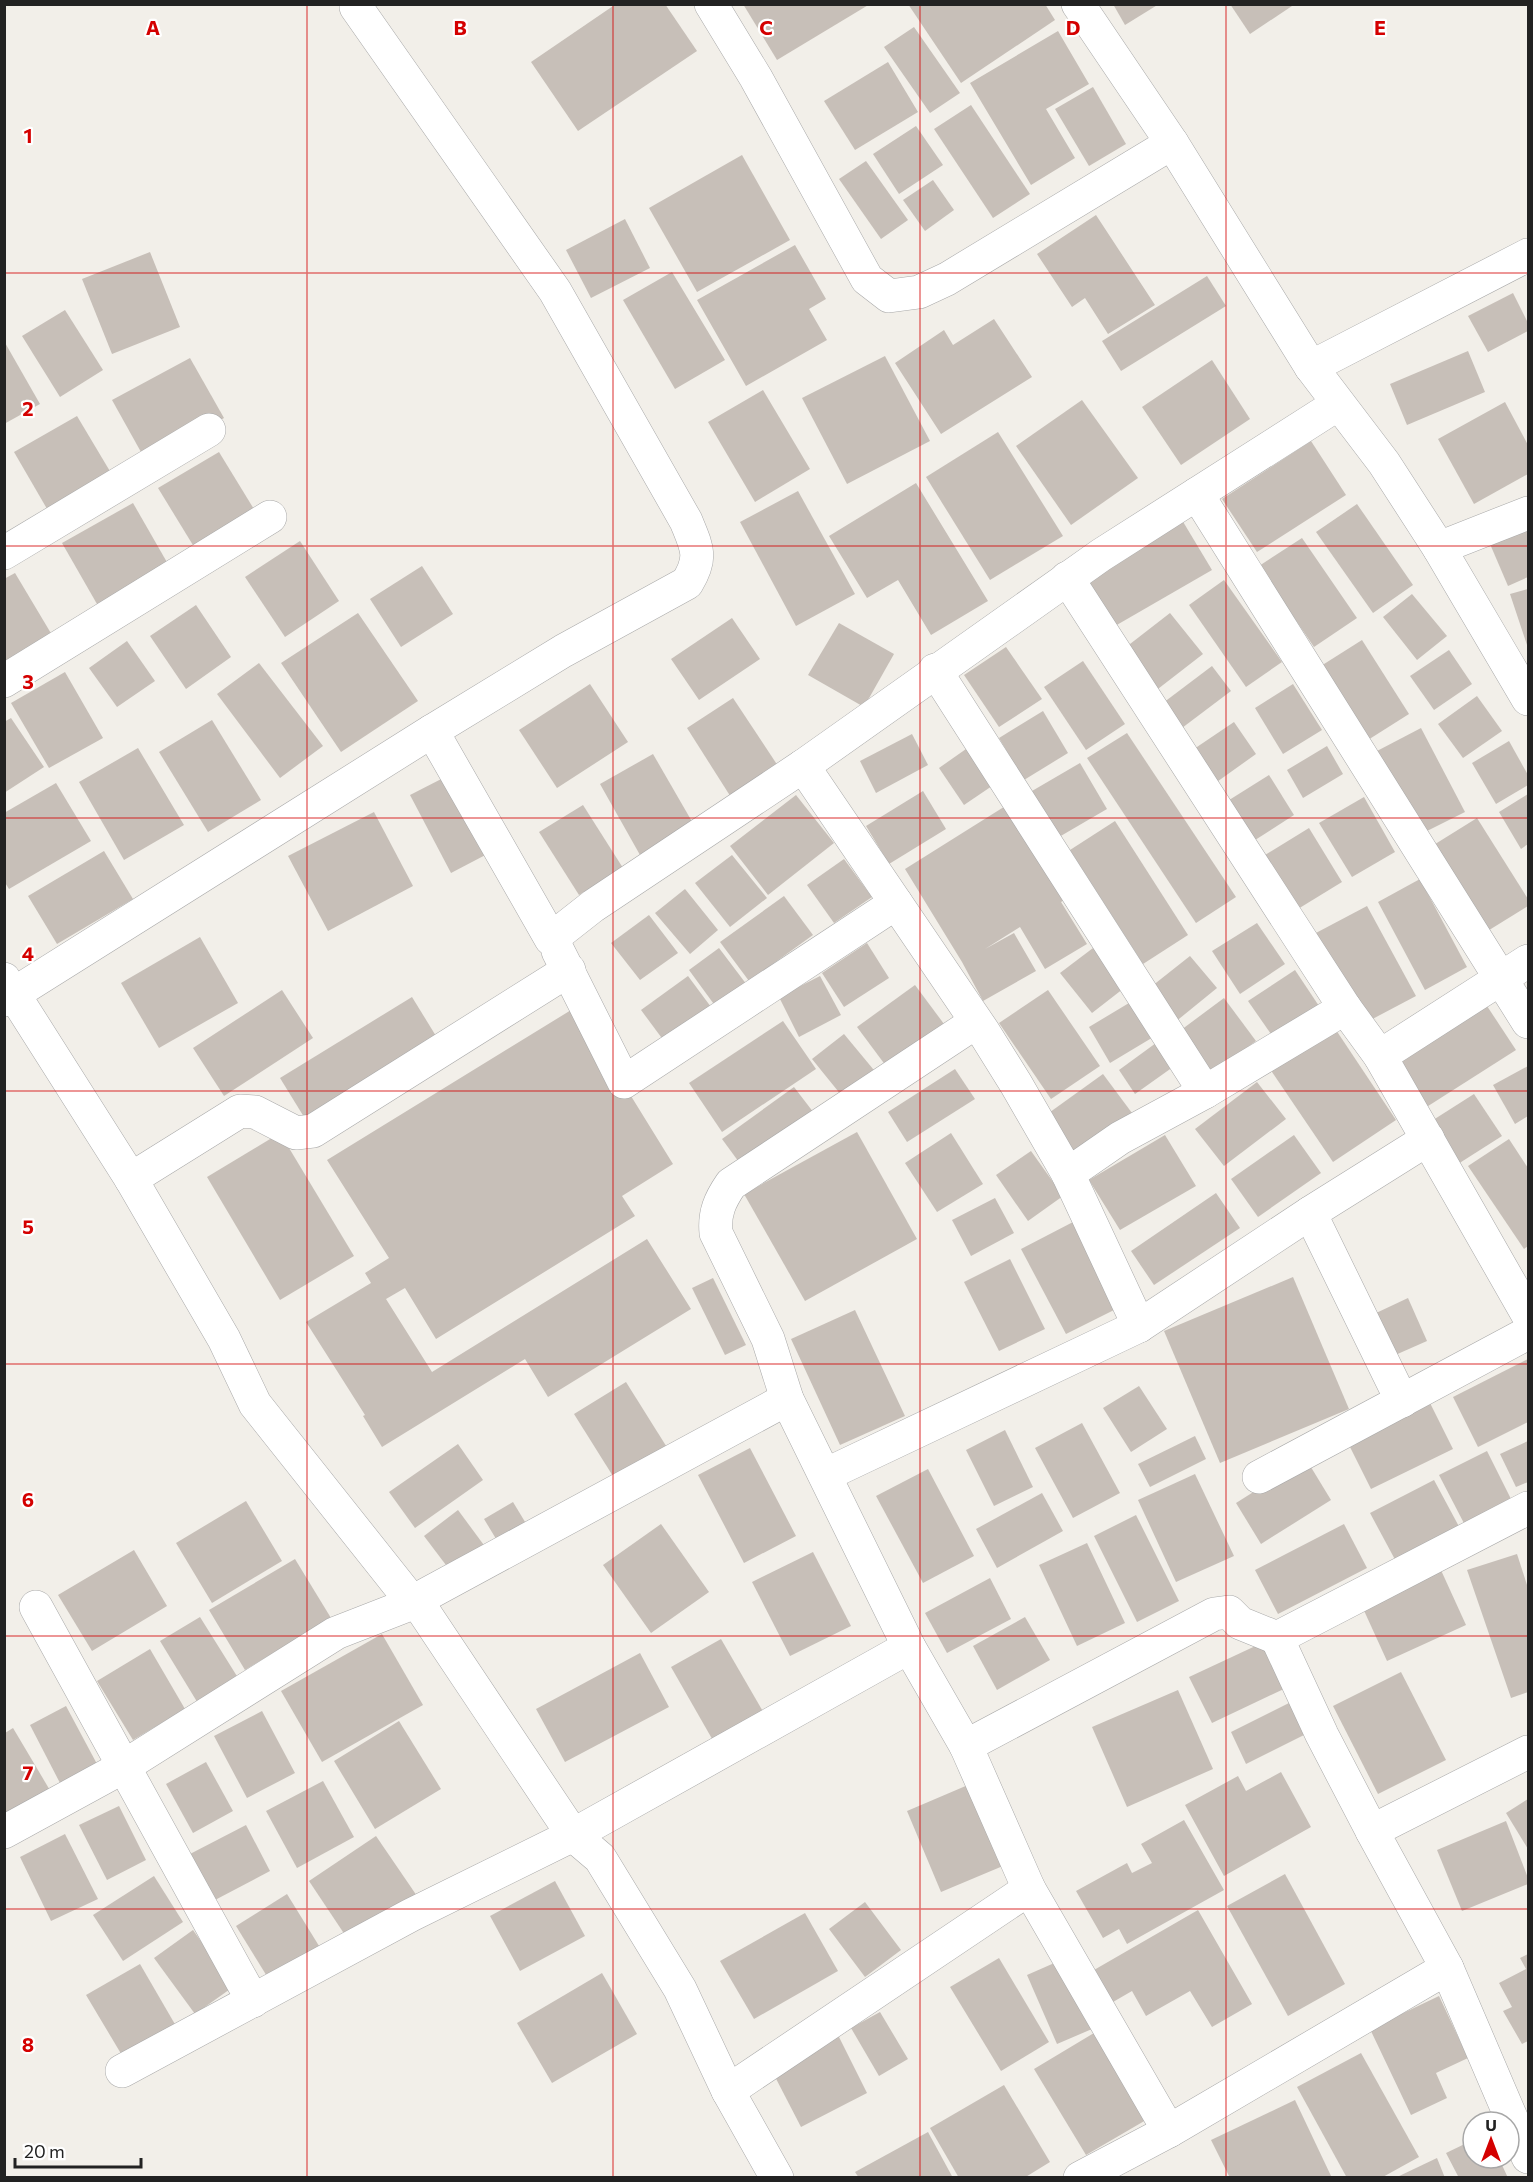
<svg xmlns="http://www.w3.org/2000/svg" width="1533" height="2182" viewBox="0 0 1533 2182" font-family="Commissioner,sans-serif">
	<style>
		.building { fill: #c7bfb8 }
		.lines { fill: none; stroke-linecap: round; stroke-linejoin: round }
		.minor-casing { stroke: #a9a9a9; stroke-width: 34 }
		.minor { stroke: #fff; stroke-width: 33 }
		.grid { fill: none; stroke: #d40000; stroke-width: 1.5; stroke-opacity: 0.55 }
		.grid-label { font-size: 20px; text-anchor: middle; font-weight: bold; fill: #d40000; stroke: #fff; stroke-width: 4.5; stroke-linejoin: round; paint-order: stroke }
	</style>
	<rect width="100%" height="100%" fill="#f2efe9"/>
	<g class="building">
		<polygon points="616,4 665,4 697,51 578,131 531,62"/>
		<polygon points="743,4 870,4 777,60"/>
		<polygon points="908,4 1045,4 1055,20 961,83"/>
		<polygon points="1113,4 1159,4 1125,25"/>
		<polygon points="1230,4 1295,4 1250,34"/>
		<polygon points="914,27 960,93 930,113 884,47"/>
		<polygon points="1058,31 1089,84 1046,109 1075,158 1031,185 970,83"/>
		<polygon points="888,62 918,112 855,150 824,101"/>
		<polygon points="1093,87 1126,144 1089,166 1055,109"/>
		<polygon points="971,105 1030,194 993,218 934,129"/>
		<polygon points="916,126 943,165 899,194 873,154"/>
		<polygon points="742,155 790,240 697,292 649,208"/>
		<polygon points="866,161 908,220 881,239 839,179"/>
		<polygon points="933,180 954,210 925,231 903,200"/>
		<polygon points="1096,215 1155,305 1108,334 1085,298 1072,307 1037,254"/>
		<polygon points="625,219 650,268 591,298 566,250"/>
		<polygon points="795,245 826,299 809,309 827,340 746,386 697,300"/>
		<polygon points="150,252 180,327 112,354 82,279"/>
		<polygon points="672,272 725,360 675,389 623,300"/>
		<polygon points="1207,276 1226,306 1121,371 1102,341"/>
		<polygon points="1513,293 1528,323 1528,331 1488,352 1468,316"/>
		<polygon points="65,310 103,370 60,397 22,336"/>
		<polygon points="994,319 1032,377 941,434 895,363 944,330 953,345"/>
		<polygon points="4,341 40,404 4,424"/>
		<polygon points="1468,351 1485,392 1407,425 1390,384"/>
		<polygon points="885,356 930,441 847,484 802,398"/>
		<polygon points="190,358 224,418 146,461 112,400"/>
		<polygon points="1212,360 1250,419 1181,465 1142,407"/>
		<polygon points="763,390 810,469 755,502 708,422"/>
		<polygon points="1082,400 1138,478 1071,525 1016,446"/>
		<polygon points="1505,402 1528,445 1528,474 1474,504 1438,439"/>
		<polygon points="77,416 114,478 50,514 14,452"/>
		<polygon points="998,432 1063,536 990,580 926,477"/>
		<polygon points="1311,441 1346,495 1257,552 1222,499"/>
		<polygon points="219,452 260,519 199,555 158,488"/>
		<polygon points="916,483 988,601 931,635 898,580 867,598 829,536"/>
		<polygon points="798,491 855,594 796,626 740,522"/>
		<polygon points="133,503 172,571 101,611 62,543"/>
		<polygon points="1357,504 1413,585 1373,613 1316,532"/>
		<polygon points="1528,519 1528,577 1508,586 1487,537"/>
		<polygon points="1182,520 1212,570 1115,626 1086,576"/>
		<polygon points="1302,538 1357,618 1314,647 1259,566"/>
		<polygon points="300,541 339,601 285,637 245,577"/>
		<polygon points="422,566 453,614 401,647 370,599"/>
		<polygon points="15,573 55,640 4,669 4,579"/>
		<polygon points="1224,580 1282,662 1246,687 1189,605"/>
		<polygon points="1528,589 1528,648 1510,594"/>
		<polygon points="1412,594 1447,636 1417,660 1383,617"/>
		<polygon points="196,605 231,657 186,689 150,636"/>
		<polygon points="358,613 418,701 341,752 281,663"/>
		<polygon points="1170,613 1203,654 1154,692 1121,651"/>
		<polygon points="732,618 760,659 699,700 671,659"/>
		<polygon points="839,623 894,654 864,707 808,675"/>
		<polygon points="1362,640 1409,714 1360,745 1313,671"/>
		<polygon points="127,641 155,681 117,707 89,668"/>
		<polygon points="1006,647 1042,699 999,727 964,675"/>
		<polygon points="1449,650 1472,684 1434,710 1410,676"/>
		<polygon points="1083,661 1125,724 1086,750 1044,687"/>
		<polygon points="259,663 323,746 280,778 217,694"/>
		<polygon points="1212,666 1231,691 1178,731 1159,706"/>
		<polygon points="65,672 103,738 49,768 11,703"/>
		<polygon points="590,684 628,742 557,788 519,730"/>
		<polygon points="1293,684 1322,730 1283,754 1255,708"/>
		<polygon points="1477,696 1502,731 1463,758 1438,724"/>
		<polygon points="733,698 782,772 734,802 687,728"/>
		<polygon points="1043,711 1068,753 1024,780 999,738"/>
		<polygon points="11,718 44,767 4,793 4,722"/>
		<polygon points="212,720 261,800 208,832 159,752"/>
		<polygon points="1234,722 1256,754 1214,784 1191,751"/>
		<polygon points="1421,728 1465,812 1421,834 1377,751"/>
		<polygon points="1127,733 1236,897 1196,923 1087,758"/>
		<polygon points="912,734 928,765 876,793 860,761"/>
		<polygon points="1509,741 1528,775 1528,785 1496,804 1472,763"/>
		<polygon points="1327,746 1343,774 1303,798 1287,770"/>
		<polygon points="138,748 184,825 124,860 79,782"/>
		<polygon points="966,749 992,786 964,805 939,768"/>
		<polygon points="653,754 694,825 640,855 600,784"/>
		<polygon points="1080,763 1107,809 1059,837 1032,791"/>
		<polygon points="453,773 493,851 451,873 410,795"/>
		<polygon points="1269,775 1294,815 1252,842 1226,802"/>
		<polygon points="56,783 91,841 9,889 4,881 4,813"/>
		<polygon points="923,791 946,829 889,864 866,826"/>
		<polygon points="1528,794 1528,844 1521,849 1499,812"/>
		<polygon points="796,795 834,843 768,895 730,846"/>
		<polygon points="1364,797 1395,852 1352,877 1319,823"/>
		<polygon points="583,805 623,868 579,895 539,832"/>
		<polygon points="1007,805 1066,899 1061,902 1087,944 1045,969 1020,927 985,949 1014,933 1036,971 983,1001 962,962 905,869"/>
		<polygon points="374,812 413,886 328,931 288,856"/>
		<polygon points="1477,818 1528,899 1528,906 1486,932 1432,846"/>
		<polygon points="1115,821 1188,935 1143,964 1070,850"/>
		<polygon points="1309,828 1342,882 1293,912 1260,858"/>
		<polygon points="104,851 133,899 57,944 28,896"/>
		<polygon points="732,855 767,898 730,927 695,883"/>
		<polygon points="844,859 872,897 834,923 807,885"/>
		<polygon points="1420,879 1467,967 1425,990 1378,902"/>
		<polygon points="685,889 718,930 690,954 655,913"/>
		<polygon points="784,896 813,935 749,981 720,942"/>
		<polygon points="1367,906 1416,996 1363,1024 1314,934"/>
		<polygon points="649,915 678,953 640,980 611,943"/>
		<polygon points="1257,923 1285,964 1240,994 1212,951"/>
		<polygon points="200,937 238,1003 159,1048 121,983"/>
		<polygon points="867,943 889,978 844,1007 822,973"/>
		<polygon points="1097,945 1128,985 1092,1013 1060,973"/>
		<polygon points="719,948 747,985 716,1007 689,970"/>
		<polygon points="1190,956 1217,988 1174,1023 1147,990"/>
		<polygon points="1295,970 1319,1006 1273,1037 1248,1001"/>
		<polygon points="688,976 711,1007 664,1041 641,1010"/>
		<polygon points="820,976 841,1015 799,1037 779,997"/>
		<polygon points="915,985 947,1028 889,1070 857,1027"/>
		<polygon points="282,990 313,1038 224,1096 193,1048"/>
		<polygon points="1048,990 1100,1066 1051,1099 999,1023"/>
		<polygon points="412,997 436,1036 304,1117 280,1078"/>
		<polygon points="1224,998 1256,1041 1208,1076 1177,1033"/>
		<polygon points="1134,1000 1155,1036 1110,1063 1089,1027"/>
		<polygon points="1487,1006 1516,1050 1425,1108 1397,1063"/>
		<polygon points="576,1007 673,1164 622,1196 635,1216 436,1339 405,1288 386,1299 432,1372 647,1239 691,1309 548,1397 525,1359 382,1447 363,1416 365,1415 306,1322 371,1283 365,1273 389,1258 327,1160"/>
		<polygon points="783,1021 816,1069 722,1132 689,1083"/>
		<polygon points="1334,1027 1396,1120 1333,1162 1270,1069"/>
		<polygon points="844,1034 878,1075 846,1101 812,1059"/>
		<polygon points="1156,1043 1173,1067 1135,1094 1119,1070"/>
		<polygon points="1528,1066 1528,1116 1515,1124 1493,1085"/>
		<polygon points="955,1069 975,1099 907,1142 888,1112"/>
		<polygon points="1103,1074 1132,1113 1074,1154 1046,1115"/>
		<polygon points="1257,1082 1286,1119 1224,1166 1195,1129"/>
		<polygon points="794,1087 817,1117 744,1169 722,1139"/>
		<polygon points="1474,1094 1502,1136 1458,1164 1430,1122"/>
		<polygon points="857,1132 917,1239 805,1301 744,1194"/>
		<polygon points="280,1133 354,1256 280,1300 207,1177"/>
		<polygon points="951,1133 983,1184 937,1212 905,1163"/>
		<polygon points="1165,1135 1196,1186 1120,1230 1089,1180"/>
		<polygon points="1294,1135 1321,1173 1258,1217 1231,1179"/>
		<polygon points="1509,1139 1528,1168 1528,1246 1524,1249 1468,1166"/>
		<polygon points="1031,1151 1063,1196 1028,1221 996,1175"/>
		<polygon points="1216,1193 1240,1228 1154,1285 1131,1251"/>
		<polygon points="995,1198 1014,1233 971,1256 952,1220"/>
		<polygon points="1073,1222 1118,1308 1066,1334 1021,1249"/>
		<polygon points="1010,1259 1045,1329 999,1351 964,1282"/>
		<polygon points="1293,1277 1349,1409 1220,1463 1164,1331"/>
		<polygon points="713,1278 746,1345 725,1355 692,1288"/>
		<polygon points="1408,1298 1427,1341 1393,1356 1374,1314"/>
		<polygon points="855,1310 905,1416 840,1445 791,1339"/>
		<polygon points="1528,1359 1528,1422 1478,1447 1453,1397"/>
		<polygon points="626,1382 668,1449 616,1481 574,1414"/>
		<polygon points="1139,1386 1167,1429 1131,1452 1103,1408"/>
		<polygon points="1429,1401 1453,1449 1371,1489 1347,1441"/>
		<polygon points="1082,1423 1120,1493 1073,1518 1035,1448"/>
		<polygon points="1005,1430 1033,1487 994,1506 966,1450"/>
		<polygon points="1195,1436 1206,1459 1150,1487 1138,1464"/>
		<polygon points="1528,1441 1528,1482 1516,1487 1500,1454"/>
		<polygon points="458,1444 483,1480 415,1528 389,1492"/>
		<polygon points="750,1448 796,1536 744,1563 698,1475"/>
		<polygon points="1487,1451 1515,1507 1468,1531 1439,1475"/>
		<polygon points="1306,1459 1331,1500 1261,1544 1236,1503"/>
		<polygon points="928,1469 974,1556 923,1583 876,1496"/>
		<polygon points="1195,1474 1234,1556 1176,1582 1138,1500"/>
		<polygon points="1434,1480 1463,1534 1399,1567 1370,1513"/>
		<polygon points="1042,1493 1063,1531 997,1568 976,1529"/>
		<polygon points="246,1501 282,1561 212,1603 176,1543"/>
		<polygon points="513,1502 533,1535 504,1552 484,1519"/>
		<polygon points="458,1510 489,1552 455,1577 424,1536"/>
		<polygon points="1136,1515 1179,1601 1137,1622 1094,1536"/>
		<polygon points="661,1524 709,1592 651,1633 603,1565"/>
		<polygon points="1344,1524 1367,1568 1278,1614 1255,1570"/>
		<polygon points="1087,1543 1125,1623 1077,1646 1039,1565"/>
		<polygon points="134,1550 167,1606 92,1651 58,1595"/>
		<polygon points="813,1552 851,1626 790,1656 752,1582"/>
		<polygon points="1517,1554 1528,1588 1528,1692 1511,1698 1467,1570"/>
		<polygon points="295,1559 331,1618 245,1670 209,1610"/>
		<polygon points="1440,1568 1466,1625 1387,1661 1361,1604"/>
		<polygon points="990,1578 1011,1619 947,1653 925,1613"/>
		<polygon points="200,1617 240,1681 199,1705 160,1641"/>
		<polygon points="1025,1617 1050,1660 997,1690 973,1646"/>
		<polygon points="382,1634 423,1705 322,1762 281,1691"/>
		<polygon points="721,1639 765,1715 715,1744 671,1667"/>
		<polygon points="1264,1642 1286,1688 1212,1723 1189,1677"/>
		<polygon points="150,1649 185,1709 133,1740 97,1681"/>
		<polygon points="640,1653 669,1707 565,1762 536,1709"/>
		<polygon points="1401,1672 1446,1760 1378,1794 1333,1706"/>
		<polygon points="1178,1690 1213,1769 1127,1807 1092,1727"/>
		<polygon points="1297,1699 1314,1730 1246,1764 1231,1732"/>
		<polygon points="66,1706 97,1764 60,1783 30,1725"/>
		<polygon points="262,1711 295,1773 247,1798 214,1736"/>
		<polygon points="399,1721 441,1789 375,1829 334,1761"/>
		<polygon points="13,1728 51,1792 5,1818 5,1733"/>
		<polygon points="206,1762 233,1811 193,1833 166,1784"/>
		<polygon points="1281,1772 1311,1827 1224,1876 1185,1805 1238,1776 1246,1791"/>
		<polygon points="323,1781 354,1837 297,1868 266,1811"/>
		<polygon points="975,1782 1010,1863 941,1892 907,1811"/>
		<polygon points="1528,1799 1528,1849 1506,1813"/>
		<polygon points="119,1806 146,1860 107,1880 79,1825"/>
		<polygon points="1184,1820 1224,1890 1127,1944 1119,1929 1103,1938 1076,1891 1127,1863 1132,1873 1152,1863 1141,1844"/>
		<polygon points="1506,1821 1528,1878 1528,1884 1462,1911 1437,1850"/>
		<polygon points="246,1825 270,1871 215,1900 190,1854"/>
		<polygon points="65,1834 98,1899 51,1921 20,1857"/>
		<polygon points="376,1836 417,1896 349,1941 309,1881"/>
		<polygon points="1285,1874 1345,1984 1288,2016 1227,1906"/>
		<polygon points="154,1876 183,1922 123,1961 93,1915"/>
		<polygon points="555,1881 585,1936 520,1971 490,1916"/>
		<polygon points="287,1894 324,1954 273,1986 236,1926"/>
		<polygon points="865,1902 901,1950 865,1977 829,1929"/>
		<polygon points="1198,1910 1252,2004 1212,2027 1190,1991 1146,2016 1132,1991 1113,2002 1094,1970"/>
		<polygon points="805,1913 838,1971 754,2019 720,1961"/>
		<polygon points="193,1930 233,1987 195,2014 154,1958"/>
		<polygon points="1528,1954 1528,2041 1522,2044 1503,2011 1512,2007 1499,1983 1526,1969 1520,1958"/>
		<polygon points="1068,1957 1099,2026 1057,2044 1027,1975"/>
		<polygon points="999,1958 1049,2042 1001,2071 950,1987"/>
		<polygon points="140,1964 176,2026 123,2057 86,1995"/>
		<polygon points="602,1973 637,2034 552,2083 517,2023"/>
		<polygon points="1439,1996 1468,2058 1436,2073 1447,2098 1411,2115 1370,2029"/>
		<polygon points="880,2012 908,2059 879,2076 851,2028"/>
		<polygon points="1094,2033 1146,2120 1086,2155 1034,2069"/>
		<polygon points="838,2035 867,2093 801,2127 771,2069"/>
		<polygon points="1361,2053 1419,2157 1381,2178 1347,2178 1297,2087"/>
		<polygon points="1004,2085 1050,2162 1024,2178 959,2178 930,2128"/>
		<polygon points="1295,2100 1332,2178 1230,2178 1211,2140"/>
		<polygon points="928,2132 953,2178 859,2178 855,2172"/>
		<polygon points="1473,2140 1473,2158 1509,2158 1509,2143 1516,2158 1502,2165 1508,2178 1459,2178 1446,2153"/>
		<polygon points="1437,2158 1445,2178 1395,2178"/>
	</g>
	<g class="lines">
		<defs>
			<g id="minor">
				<polyline points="711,4 756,78 867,279 889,296 919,292 947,279 1172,143"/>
				<polyline points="1078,4 1172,143 1311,367 1384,463 1439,548 1528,699"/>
				<path d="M356 7 555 291 686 521C697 548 703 557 687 583L563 651 432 731"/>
				<polyline points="1311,367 1528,255"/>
				<polyline points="1197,494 1528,1022"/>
				<polyline points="1439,548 1528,513"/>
				<polyline points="4,553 209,430"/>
				<polyline points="1067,578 1345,1008 1380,1056 1528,1315"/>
				<polyline points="935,670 1205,1092 1345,1008"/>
				<polyline points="4,681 270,517"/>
				<polyline points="803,766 983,1031 1016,1084 1068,1174 1120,1138 1205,1092"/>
				<polyline points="558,951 624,1082 896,903"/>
				<polyline points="4,979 131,1179 224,1339 255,1404 413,1603 416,1600 573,1835 600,1858 680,1989 728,2091 777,2178"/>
				<polyline points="4,1000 432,731 551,939 593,906 803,766 1101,555 1338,404"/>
				<polyline points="1380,1056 1528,961"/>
				<polyline points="1068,1174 1139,1326 1310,1213 1428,1139"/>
				<polyline points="131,1179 240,1111 255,1112 296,1133 313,1131 569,970"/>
				<polyline points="1310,1213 1402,1401"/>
				<polyline points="825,1475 1139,1326"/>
				<polyline points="1259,1477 1528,1333"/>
				<polyline points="1528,1508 1277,1638 1240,1623 1229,1612 1214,1614 966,1746 1029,1889 1169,2131 1447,1968 1372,1831 1528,1752"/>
				<polyline points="416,1600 787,1399"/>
				<polyline points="36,1607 253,2001"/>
				<polyline points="1277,1638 1322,1735 1372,1831"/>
				<path d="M966 1746 909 1647 787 1399 768 1339 716 1233C714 1213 720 1200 731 1184L976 1022"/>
				<polyline points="4,1832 123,1767 336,1633 413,1603"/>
				<polyline points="1447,1968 1528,2157"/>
				<polyline points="122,2071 411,1915 573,1835 909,1647"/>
				<polyline points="728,2091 1029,1889"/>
				<polyline points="1080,2178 1169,2131"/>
			</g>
		</defs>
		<use href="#minor" class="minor-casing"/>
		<use href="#minor" class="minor"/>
	</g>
	<path class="grid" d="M307 4V2178M613 4V2178M920 4V2178M1226 4V2178M4 273H1528M4 546H1528M4 818H1528M4 1091H1528M4 1364H1528M4 1636H1528M4 1909H1528"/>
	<g class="grid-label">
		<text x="153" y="35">A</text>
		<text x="460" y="35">B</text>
		<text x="766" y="35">C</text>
		<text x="1073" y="35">D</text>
		<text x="1380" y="35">E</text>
		<text x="28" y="143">1</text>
		<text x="28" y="416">2</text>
		<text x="28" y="689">3</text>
		<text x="28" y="961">4</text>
		<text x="28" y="1234">5</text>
		<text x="28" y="1507">6</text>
		<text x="28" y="1780">7</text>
		<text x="28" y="2052">8</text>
	</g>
	<rect width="1533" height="2182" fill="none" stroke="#222222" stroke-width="12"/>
	<g transform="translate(1491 2140)"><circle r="28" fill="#ffffff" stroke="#a7a7a7" stroke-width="1.5"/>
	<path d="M0-4.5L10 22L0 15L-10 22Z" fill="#d40000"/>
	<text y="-9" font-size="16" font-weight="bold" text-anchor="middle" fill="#222222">U</text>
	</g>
	<path d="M15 2158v9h126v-9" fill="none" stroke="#222222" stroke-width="3"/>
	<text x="24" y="2158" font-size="18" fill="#222222" stroke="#ffffff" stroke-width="4.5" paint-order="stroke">20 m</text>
</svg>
